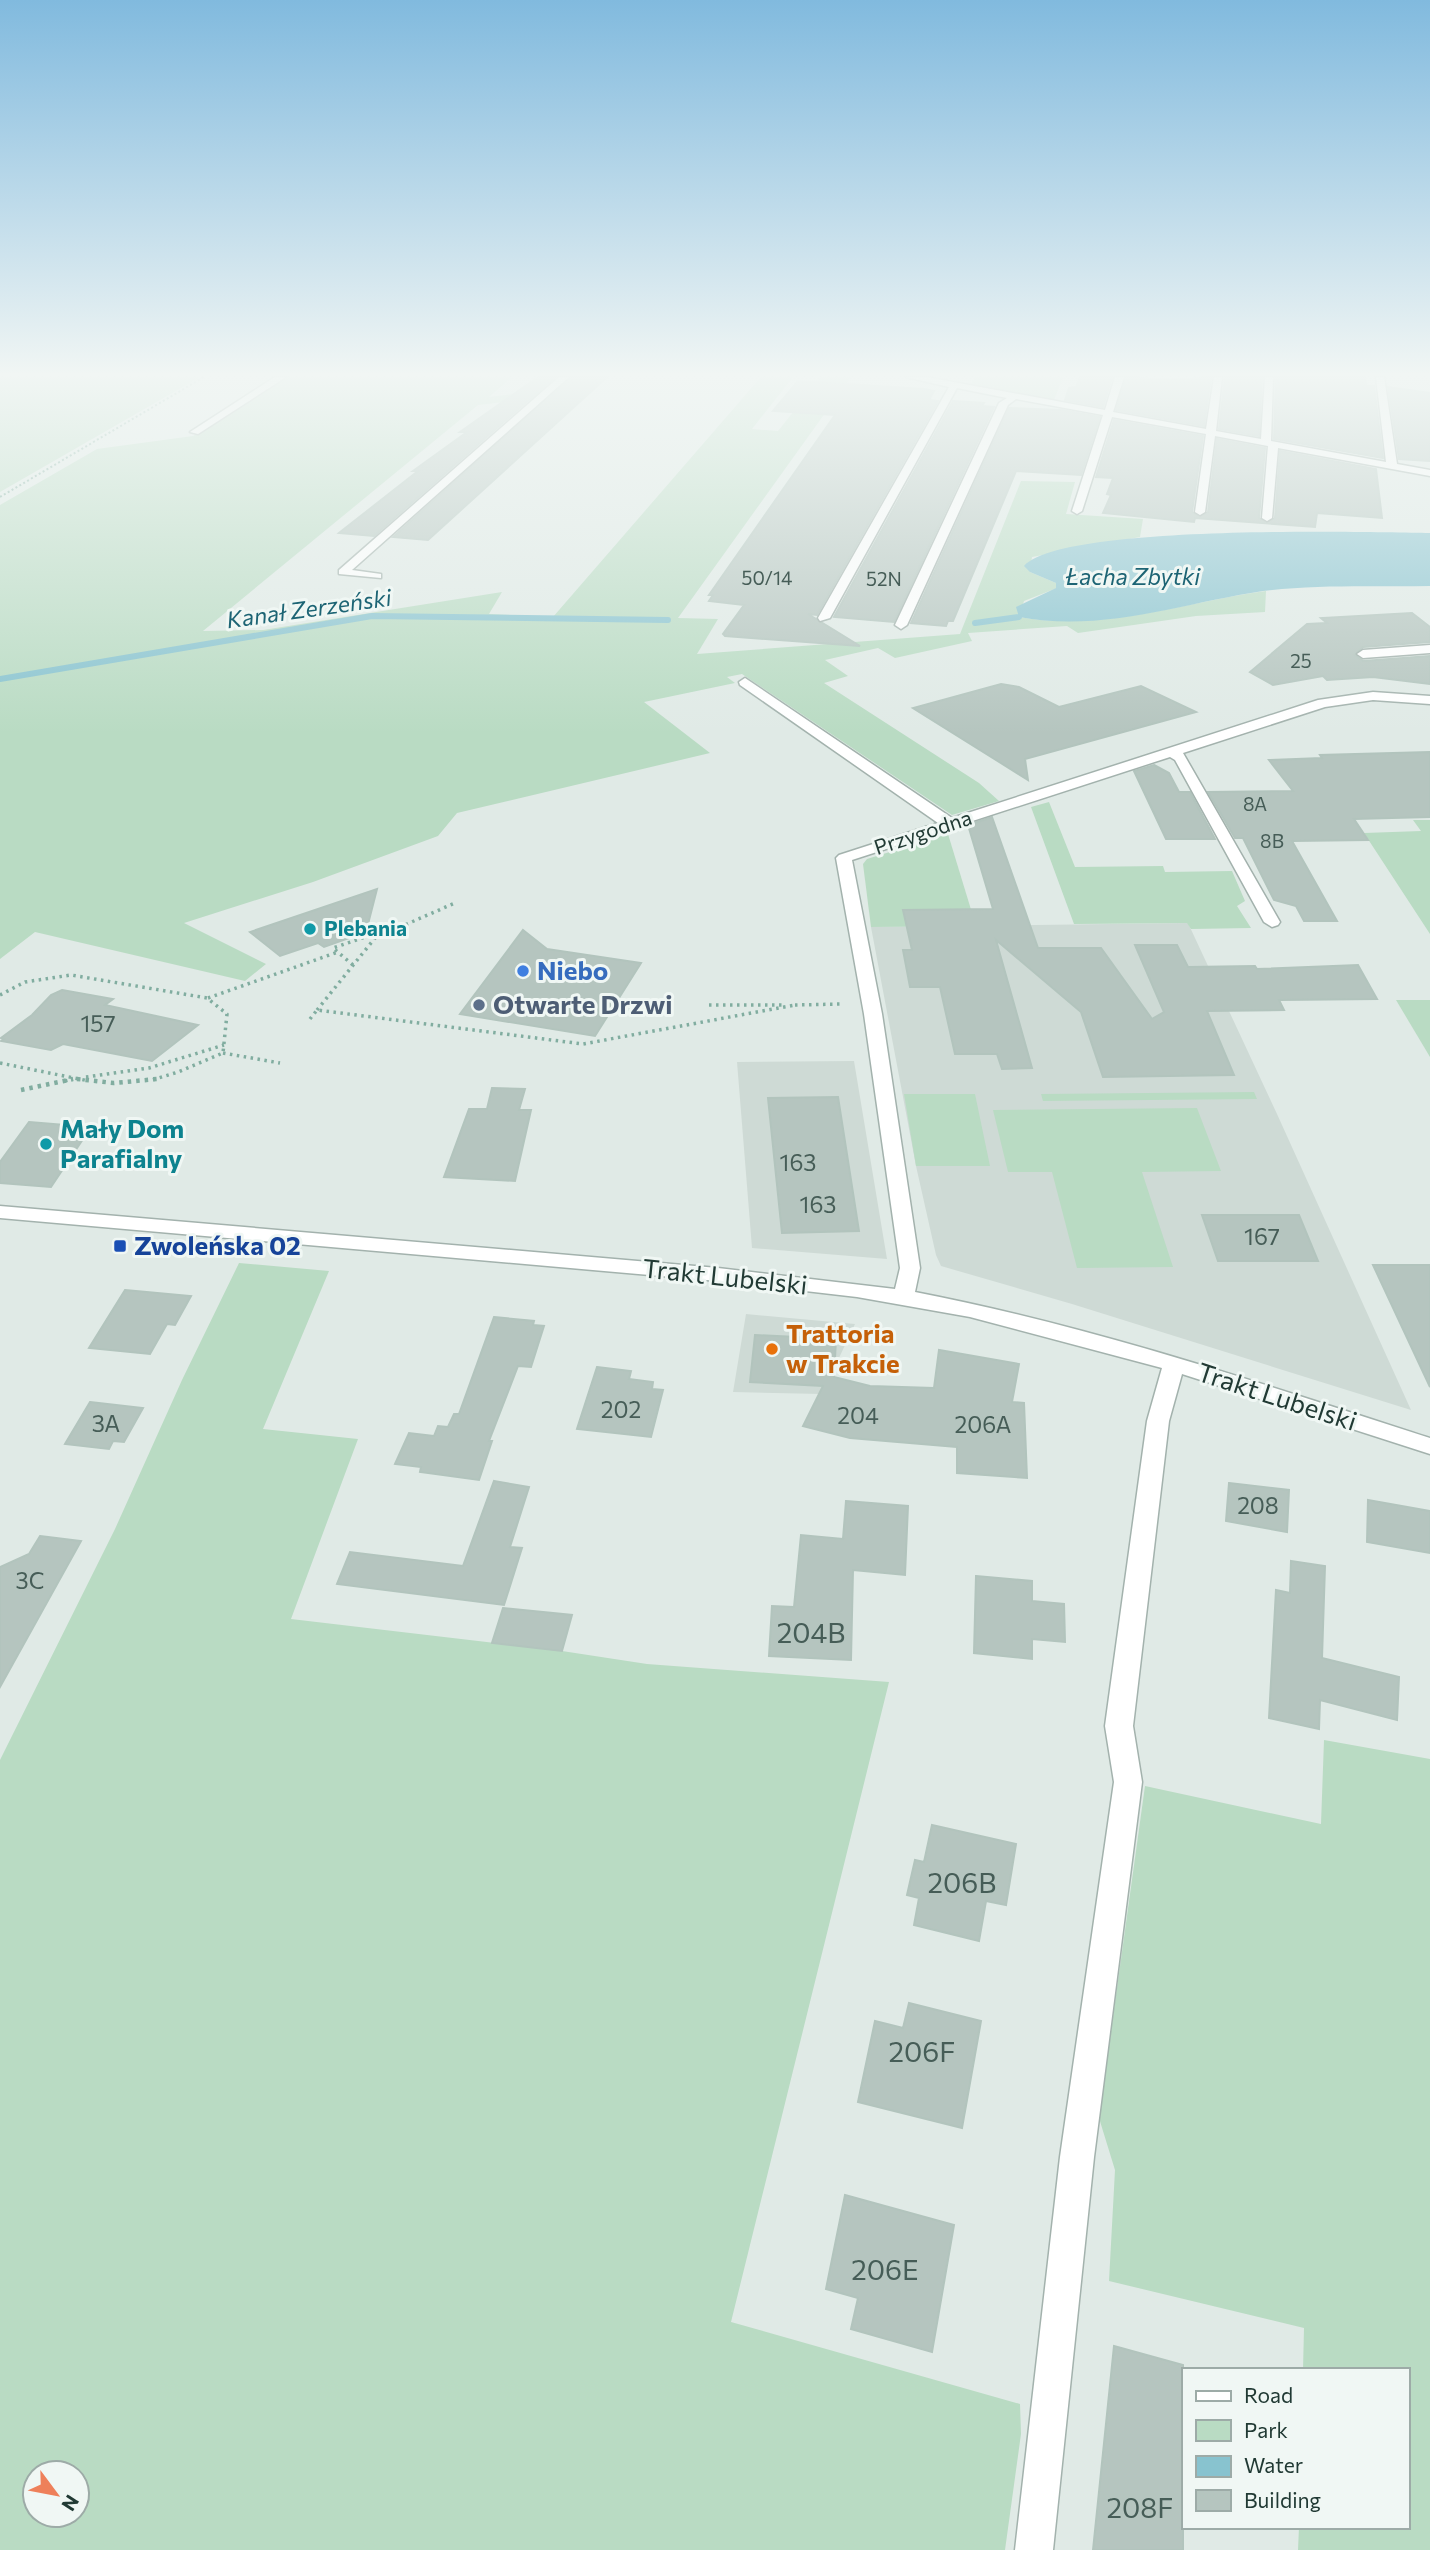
<svg xmlns="http://www.w3.org/2000/svg" width="1430" height="2550" viewBox="0 0 1430 2550" font-family="Commissioner,sans-serif">
	<style>
		.built { fill: #cedad5 }
		.green { fill: #b9dbc3; fill-rule: evenodd }
		.water { fill: #88c3cf }
		.lines { fill: none; stroke-linecap: round; stroke-linejoin: round }
		.stream { stroke: #88c3cf; stroke-width: 6 }
		.building { fill: #b5c5bf; stroke: #b2c4bd; stroke-width: 2 }
		.minor-casing { stroke: #a3b2ad; stroke-width: 3 }
		.path-far2 { stroke: #81ada0; stroke-width: 2; stroke-dasharray: 2 2.5; stroke-linecap: butt }
		.path-far1 { stroke: #81ada0; stroke-width: 3.5; stroke-dasharray: 2.5 4.5; stroke-linecap: butt }
		.path { stroke: #81ada0; stroke-width: 4.5; stroke-dasharray: 3.5 5; stroke-linecap: butt }
		.minor { fill: #fff; fill-rule: evenodd }
		.culture-dot { fill: #0f9aa8; stroke: #f0f7f4; stroke-width: 2.5 }
		.shop-dot { fill: #3f7fe0; stroke: #f0f7f4; stroke-width: 2.5 }
		.service-dot { fill: #5c6f8a; stroke: #f0f7f4; stroke-width: 2.5 }
		.transit-dot { fill: #1a4fb4; stroke: #f0f7f4; stroke-width: 2.5 }
		.food-dot { fill: #e8710a; stroke: #f0f7f4; stroke-width: 2.5 }
		.labels { text-anchor: middle; stroke-width: 6; stroke-linejoin: round; paint-order: stroke }
		.far-number-label { font-size: 19px; fill: #465d57 }
		.far-street-label { font-size: 21px; fill: #213a34; stroke: #f0f7f4 }
		.far-culture-label { font-size: 21px; font-weight: bold; fill: #0d838f; stroke: #f0f7f4; text-anchor: start }
		.far-water-label { font-size: 23px; font-style: italic; fill: #1d6474; stroke: #f0f7f4 }
		.number-label { font-size: 23px; fill: #465d57 }
		.shop-label { font-size: 26px; font-weight: bold; fill: #366cbe; stroke: #f0f7f4; text-anchor: start }
		.service-label { font-size: 26px; font-weight: bold; fill: #4e5e75; stroke: #f0f7f4; text-anchor: start }
		.culture-label { font-size: 26px; font-weight: bold; fill: #0d838f; stroke: #f0f7f4; text-anchor: start }
		.transit-label { font-size: 26px; font-weight: bold; fill: #164399; stroke: #f0f7f4; text-anchor: start }
		.street-label { font-size: 26px; fill: #213a34; stroke: #f0f7f4 }
		.food-label { font-size: 26px; font-weight: bold; fill: #c56008; stroke: #f0f7f4; text-anchor: start }
		.near-number-label { font-size: 28px; fill: #465d57 }
	</style>
	<rect width="100%" height="100%" fill="#e0eae6"/>
	<g class="built">
		<polygon points="1188,923 1277,1114 1411,1410 1072,1304 941,1266 936,1255 916,1166 871,927"/>
		<polygon points="854,1061 887,1259 752,1248 737,1062"/>
		<polygon points="746,1314 855,1324 822,1394 733,1392"/>
	</g>
	<g class="green">
		<polygon points="0,377 200,377 0,492"/>
		<path d="M287 377H512L489 397 545 390 536 398 478 405 203 631 263 630 502 592 489 614 553 617 761 377H793L752 429 778 431 821 377H851L678 618 718 619 697 654 960 634 1021 481 1075 482 1066 514 1143 519 1140 537 1032 557 1030 572 1056 583 1057 588 1024 601 1019 617C1102 632 1184 602 1266 591L1265 612 1196 616 1078 633 1067 626 968 633 972 641 895 658 878 648 825 660 848 676 824 683 979 783 999 801 952 815 742 674 727 677 735 683 644 702 710 753 457 813 438 836 313 882 184 923 266 964 245 981 35 932 0 959V505L97 449 193 436Z"/>
		<polygon points="975,377 1063,377 1054,400 971,384"/>
		<polygon points="1049,802 1075,867 1163,866 1165,872 1232,871 1245,901 1237,906 1251,928 1191,929 1187,923 1074,924 1031,807"/>
		<polygon points="1413,820 1430,820 1430,934 1364,833 1421,831"/>
		<polygon points="948,834 976,926 871,927 863,864 867,859"/>
		<polygon points="1396,1000 1430,1000 1430,1057"/>
		<polygon points="1254,1092 1257,1099 1043,1101 1041,1094"/>
		<polygon points="904,1094 975,1094 990,1166 916,1166"/>
		<polygon points="1197,1108 1221,1171 1142,1172 1173,1267 1077,1268 1052,1172 1008,1172 993,1110"/>
		<path d="M239 1263 329 1271 263 1429 358 1439 291 1619 562 1651 647 1664 889 1682 731 2322 1020 2404 1021 2434 1005 2550H0V1760L115 1529 182 1380ZM35 2473H77V2515H35Z"/>
		<polygon points="1324,1740 1430,1759 1430,2550 1298,2550 1299,2527 1407,2527 1407,2370 1303,2370 1304,2328 1109,2281 1115,2170 1099,2118 1145,1786 1321,1824"/>
	</g>
	<path class="water" d="M1430 533V586C1374 587 1318 584 1263 591 1182 603 1102 633 1019 617L1016 607 1056 588V583L1030 572 1024 566C1062 524 1363 532 1430 533Z"/>
	<g class="lines">
		<g class="stream">
			<polyline points="975,623 1019,617"/>
			<polyline points="0,679 372,616 668,620"/>
		</g>
	</g>
	<g class="building">
		<polygon points="538,377 555,377 374,536 339,533 418,471 413,471 467,432 460,432"/>
		<polygon points="571,377 607,377 428,540 393,537"/>
		<polygon points="1080,377 1112,377 1103,407 1065,400 1069,388 1076,387"/>
		<polygon points="1126,377 1172,380 1211,377 1204,426 1116,410"/>
		<polygon points="1225,377 1262,377 1259,436 1219,429"/>
		<polygon points="1276,377 1365,377 1366,386 1374,386 1383,458 1274,439"/>
		<polygon points="798,381 924,389 934,391 929,400 938,401 817,615 808,614 860,646 725,636 723,634 744,605 709,601 713,595 709,595 835,415 773,411"/>
		<polygon points="1388,387 1430,393 1430,461 1399,459"/>
		<polygon points="953,401 984,403 982,406 994,407 894,622 834,617"/>
		<polygon points="1009,408 1062,410 1100,417 1081,475 1016,471 953,621 948,621 946,626 911,623"/>
		<polygon points="1114,420 1203,436 1192,512 1199,517 1208,512 1217,439 1265,448 1259,518 1266,523 1275,518 1280,451 1376,469 1382,518 1317,513 1315,527 1195,518 1194,522 1103,513 1111,495 1107,494 1113,478 1096,477"/>
		<polygon points="1412,613 1430,627 1430,642 1363,647 1355,655 1363,661 1430,656 1430,684 1373,677 1327,680 1323,676 1273,685 1250,672 1307,624 1327,623 1321,618"/>
		<polygon points="1001,684 1019,687 1059,707 1141,686 1196,712 1025,759 1028,780 913,708"/>
		<polygon points="1430,752 1430,817 1354,819 1368,840 1292,841 1337,921 1304,921 1296,906 1274,900 1243,838 1235,838 1208,792 1293,791 1269,760 1322,758 1320,755"/>
		<polygon points="1154,765 1169,773 1179,792 1190,792 1215,839 1166,839 1134,771"/>
		<polygon points="992,817 1038,948 1101,948 1152,1019 1164,1012 1135,945 1177,945 1188,967 1255,966 1257,969 1358,965 1377,999 1279,1000 1284,1010 1207,1011 1234,1075 1103,1077 1081,1012 996,940 1032,1068 1002,1069 997,1054 955,1054 940,987 910,987 903,950 912,950 903,910 993,909 968,825"/>
		<polygon points="377,889 366,932 324,947 318,943 280,956 250,932"/>
		<polygon points="523,930 547,949 641,963 595,1036 460,1014"/>
		<polygon points="62,990 113,999 105,1005 198,1025 152,1061 63,1044 51,1050 1,1041 4,1039 1,1038 32,1015 51,995"/>
		<polygon points="492,1088 525,1089 519,1110 531,1110 515,1181 444,1177 469,1109 487,1109"/>
		<polygon points="838,1097 859,1231 782,1233 768,1098"/>
		<polygon points="29,1122 91,1127 51,1187 0,1183 0,1162"/>
		<polygon points="1202,1215 1299,1215 1318,1261 1218,1261"/>
		<polygon points="1373,1265 1430,1265 1430,1387"/>
		<polygon points="125,1290 191,1296 175,1325 167,1324 150,1354 89,1348"/>
		<polygon points="494,1317 534,1321 533,1325 544,1326 531,1367 518,1366 489,1441 492,1441 479,1480 420,1472 421,1467 395,1464 409,1433 434,1436 438,1426 448,1427 454,1414 459,1414"/>
		<polygon points="755,1335 836,1339 834,1377 870,1386 934,1388 939,1350 1019,1364 1012,1402 1024,1403 1027,1478 957,1473 957,1447 850,1438 803,1426 823,1386 750,1382"/>
		<polygon points="597,1367 631,1371 629,1379 653,1382 652,1389 663,1390 651,1437 577,1429"/>
		<polygon points="90,1402 143,1408 124,1442 113,1441 109,1449 65,1444"/>
		<polygon points="494,1481 529,1487 510,1547 522,1548 504,1605 337,1584 350,1552 463,1566"/>
		<polygon points="1229,1483 1289,1490 1287,1532 1226,1521"/>
		<polygon points="1368,1500 1430,1511 1430,1553 1367,1542"/>
		<polygon points="846,1501 908,1506 905,1575 853,1570 851,1660 769,1656 772,1606 794,1607 801,1535 843,1539"/>
		<polygon points="40,1536 81,1541 0,1687 0,1567 29,1554"/>
		<polygon points="1291,1561 1325,1566 1322,1658 1399,1677 1397,1720 1320,1700 1319,1729 1269,1718 1276,1590 1290,1593"/>
		<polygon points="976,1576 1032,1581 1032,1601 1064,1604 1065,1642 1032,1639 1032,1659 974,1653"/>
		<polygon points="503,1608 572,1615 562,1651 492,1643"/>
		<polygon points="932,1825 1016,1844 1006,1905 986,1901 979,1941 914,1925 919,1898 907,1895 915,1860 924,1862"/>
		<polygon points="909,2003 981,2021 962,2128 858,2102 875,2021 903,2028"/>
		<polygon points="845,2195 954,2225 932,2352 851,2329 858,2298 826,2289"/>
		<polygon points="1114,2346 1183,2365 1183,2550 1093,2550"/>
	</g>
	<g class="lines">
		<defs>
			<g id="minor">
				<polygon points="275,377 286,377 198,434 190,432"/>
				<polygon points="559,377 569,377 352,570 381,574 381,578 339,574 339,570"/>
				<polygon points="906,377 926,377 1105,410 1115,377 1124,377 1113,412 1206,429 1214,377 1222,377 1216,431 1261,439 1265,377 1273,377 1271,441 1386,462 1376,377 1384,377 1397,464 1430,470 1430,476 1278,448 1272,518 1267,521 1262,518 1268,446 1215,436 1205,512 1200,515 1195,512 1206,434 1112,417 1082,511 1077,514 1072,511 1103,415 1016,399 1008,405 907,625 901,629 895,625 999,403 1007,398 957,388 830,618 820,621 818,618 949,387"/>
				<polygon points="1430,645 1430,653 1363,658 1357,654 1363,650"/>
				<path d="M745 678 952 818 1318 700 1373 692 1430 696V704L1373 700 1325 707 1183 753 1280 922 1278 925 1272 927 1264 922 1175 760 1170 757 852 860 882 1014 920 1268 915 1292C1091 1326 1260 1383 1430 1438V1454L1182 1374 1169 1421 1133 1726 1142 1782 1094 2157 1053 2550H1015L1060 2157 1114 1782 1105 1726 1147 1421 1162 1368 970 1317 857 1297 718 1281 0 1218V1206L718 1268 895 1289 900 1268 864 1014 836 858 839 855 938 823 740 685 739 682Z"/>
			</g>
		</defs>
		<use href="#minor" class="minor-casing"/>
		<polyline class="path-far2" points="0,497 204,377"/>
		<g class="path-far1">
			<polyline points="353,965 333,948 371,935 375,938"/>
			<polyline points="0,995 25,982 71,975 207,998 227,1014 223,1053 178,1072 149,1081"/>
			<polyline points="208,998 338,952"/>
			<polyline points="709,1005 783,1005"/>
			<polyline points="795,1005 842,1004"/>
			<polyline points="317,1010 375,938 455,903"/>
			<polyline points="310,1019 317,1010 583,1044 795,1005"/>
			<polyline points="223,1053 280,1063"/>
			<polyline points="0,1063 89,1081"/>
			<polyline points="86,1077 149,1068 224,1045"/>
			<polyline points="65,1081 73,1079"/>
		</g>
		<g class="path">
			<polyline points="77,1079 114,1083 157,1079"/>
			<polyline points="21,1090 73,1079"/>
		</g>
		<use href="#minor" class="minor"/>
	</g>
	<linearGradient id="sky" x2="0" y2="1"><stop stop-color="#81bade"/><stop offset="0.51" stop-color="#f1f6f4"/><stop offset="1" stop-color="#f1f6f4" stop-opacity="0"/></linearGradient>
	<rect width="1430" height="734" fill="url(#sky)"/>
	<g class="culture-dot">
		<circle cx="310" cy="929" r="7"/>
		<circle cx="46" cy="1144" r="7"/>
	</g>
	<circle class="shop-dot" cx="523" cy="971" r="7"/>
	<circle class="service-dot" cx="479" cy="1005" r="7"/>
	<rect class="transit-dot" x="113" y="1239" width="14" height="14" rx="3.5"/>
	<circle class="food-dot" cx="772" cy="1349" r="7"/>
	<g class="labels">
		<g class="far-number-label">
			<text x="767" y="585">50/14</text>
			<text x="884" y="586">52N</text>
			<text x="1301" y="668">25</text>
			<text x="1255" y="811">8A</text>
			<text x="1272" y="848">8B</text>
		</g>
		<g class="far-street-label">
			<text transform="translate(923 833) rotate(-18)" y="7">Przygodna</text>
		</g>
		<g class="far-culture-label">
			<text x="324" y="936">Plebania</text>
		</g>
		<g class="far-water-label">
			<text x="1133" y="585">Łacha Zbytki</text>
			<text transform="translate(309 609) rotate(-8)" y="8">Kanał Zerzeński</text>
		</g>
		<g class="number-label">
			<text x="98" y="1032">157</text>
			<text x="798" y="1171">163</text>
			<text x="818" y="1213">163</text>
			<text x="1262" y="1245">167</text>
			<text x="621" y="1418">202</text>
			<text x="858" y="1424">204</text>
			<text x="106" y="1432">3A</text>
			<text x="983" y="1433">206A</text>
			<text x="1258" y="1514">208</text>
			<text x="30" y="1589">3C</text>
		</g>
		<g class="shop-label">
			<text x="537" y="980">Niebo</text>
		</g>
		<g class="service-label">
			<text x="493" y="1014">Otwarte Drzwi</text>
		</g>
		<g class="culture-label">
			<text x="60" y="1138">Mały Dom<tspan x="60" dy="30">Parafialny</tspan></text>
		</g>
		<g class="transit-label">
			<text x="134" y="1255">Zwoleńska 02</text>
		</g>
		<g class="street-label">
			<text transform="translate(725 1277) rotate(6)" y="9">Trakt Lubelski</text>
			<text transform="translate(1277 1397) rotate(18)" y="9">Trakt Lubelski</text>
		</g>
		<g class="food-label">
			<text x="786" y="1343">Trattoria<tspan x="786" dy="30">w Trakcie</tspan></text>
		</g>
		<g class="near-number-label">
			<text x="811" y="1643">204B</text>
			<text x="962" y="1893">206B</text>
			<text x="922" y="2062">206F</text>
			<text x="885" y="2280">206E</text>
			<text x="1140" y="2518">208F</text>
		</g>
	</g>
	<rect x="1182" y="2368" width="228" height="161" fill="#f0f7f4" stroke="#9daba7" stroke-width="2"/>
	<rect x="1196" y="2391" width="35" height="10" fill="#ffffff" stroke="#9daba7" stroke-width="2"/>
	<text x="1244" y="2403" font-size="21" fill="#213a34">Road</text>
	<rect x="1196" y="2420" width="35" height="21" fill="#b9dbc3" stroke="#9daba7" stroke-width="2"/>
	<text x="1244" y="2438" font-size="21" fill="#213a34">Park</text>
	<rect x="1196" y="2456" width="35" height="21" fill="#88c3cf" stroke="#9daba7" stroke-width="2"/>
	<text x="1244" y="2473" font-size="21" fill="#213a34">Water</text>
	<rect x="1196" y="2490" width="35" height="21" fill="#b5c5bf" stroke="#9daba7" stroke-width="2"/>
	<text x="1244" y="2508" font-size="21" fill="#213a34">Building</text>
	<g transform="translate(56 2494) rotate(122)"><circle r="33" fill="#f0f7f4" stroke="#9daba7" stroke-width="2"/>
	<path d="M0-5L12 26L0 18L-12 26Z" fill="#ee805a"/>
	<text y="-10" font-size="19" font-weight="bold" text-anchor="middle" fill="#213a34">N</text>
	</g>
</svg>
